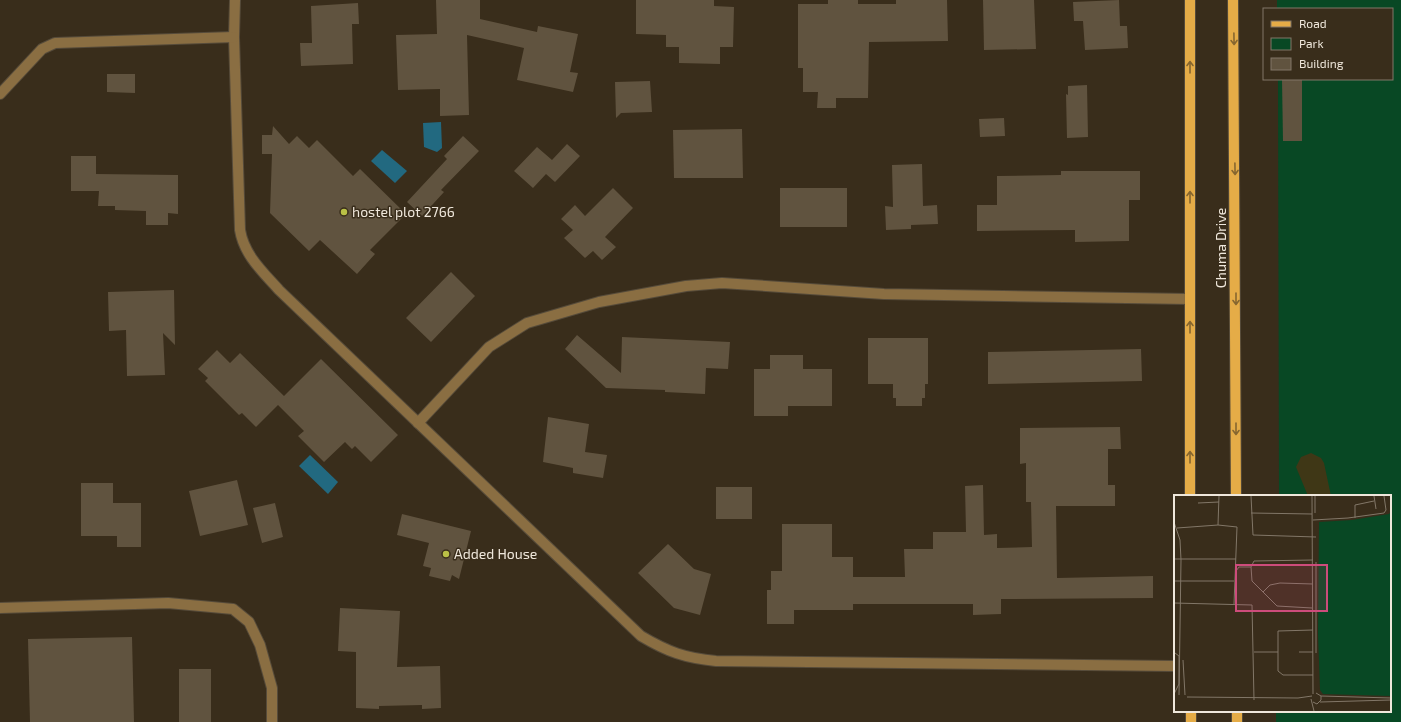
<svg xmlns="http://www.w3.org/2000/svg" width="1401" height="722" viewBox="0 0 1401 722" font-family="'Exo 2',sans-serif">
	<style>
		.green { fill: #084824 }
		.sand { fill: #3f3716 }
		.water { fill: #226980 }
		.building { fill: #60533f }
		.lines { fill: none; stroke-linecap: round; stroke-linejoin: round }
		.minor-casing { stroke: #564b3a; stroke-width: 12 }
		.major-casing { stroke: #564b3a; stroke-width: 12 }
		.minor { stroke: #8a6e42; stroke-width: 10 }
		.major { stroke: #e5ac47; stroke-width: 10 }
		.oneway { stroke: #86662f }
		.poi-dot { fill: #bac046; stroke: #392d1b; stroke-width: 1.5 }
		.labels { text-anchor: middle; stroke-width: 3; stroke-linejoin: round; paint-order: stroke }
		.poi-label { font-size: 14px; fill: #efe7db; stroke: #392d1b; text-anchor: start }
		.street-label { font-size: 14px; fill: #efe7db; stroke: #392d1b }
		.inset-road { fill: none; stroke: #827768; stroke-width: 1 }
		.view { fill: #cd4c7b; fill-opacity: 0.15; stroke: #cd4c7b; stroke-width: 2 }
		.inset-edge { fill: none; stroke: #efe7db; stroke-width: 2 }
	</style>
	<rect width="100%" height="100%" fill="#392d1b"/>
	<polygon class="green" points="1277,0 1401,0 1401,722 1276,722 1276,711 1390,711 1390,496 1279,496 1278,79 1392,79 1392,9 1277,9"/>
	<polygon class="sand" points="1311,453 1321,458 1324,463 1331,496 1308,496 1296,467 1301,457"/>
	<g class="water">
		<polygon points="441,122 442,148 437,152 424,147 423,123"/>
		<polygon points="382,150 407,171 395,183 371,161"/>
		<polygon points="310,455 338,482 328,494 299,466"/>
	</g>
	<g class="building">
		<polygon points="436,0 480,0 480,19 537,32 538,26 578,34 570,72 578,73 573,92 517,80 524,48 467,35 469,115 440,116 440,89 398,90 396,35 437,34"/>
		<polygon points="636,0 714,0 714,6 734,7 733,47 720,47 720,64 679,63 679,47 666,47 666,35 636,34"/>
		<polygon points="828,0 858,0 858,4 896,4 896,0 947,0 948,41 869,42 868,98 836,98 836,108 817,108 818,92 803,92 803,68 798,68 798,4 828,4"/>
		<polygon points="983,0 1034,0 1036,49 984,50"/>
		<polygon points="1119,0 1120,26 1127,26 1128,48 1085,50 1083,21 1074,21 1073,2"/>
		<polygon points="358,3 359,24 352,24 353,64 301,66 300,43 312,43 311,6"/>
		<polygon points="107,74 135,74 135,93 107,92"/>
		<polygon points="1282,79 1302,79 1302,141 1283,141"/>
		<polygon points="650,81 652,112 621,113 616,118 615,82"/>
		<polygon points="1087,85 1088,137 1067,138 1066,94 1068,95 1068,86"/>
		<polygon points="1004,118 1005,136 980,137 979,119"/>
		<polygon points="273,126 289,144 297,136 309,148 317,140 353,176 360,169 406,214 370,250 375,254 357,274 320,240 309,251 270,213 272,154 262,154 262,135 272,135"/>
		<polygon points="742,129 743,178 674,178 673,130"/>
		<polygon points="463,136 479,151 441,190 444,192 422,216 407,202 447,159 444,156"/>
		<polygon points="567,144 580,156 555,182 546,174 533,188 514,171 537,147 552,160"/>
		<polygon points="71,156 96,156 96,174 178,175 178,214 168,213 168,225 146,225 146,211 115,210 115,206 98,206 99,191 71,191"/>
		<polygon points="922,164 923,206 937,205 938,224 911,225 911,229 886,230 885,206 893,207 892,165"/>
		<polygon points="1061,171 1140,171 1140,200 1129,200 1129,241 1075,242 1075,230 977,231 977,205 997,205 997,176 1061,175"/>
		<polygon points="613,188 633,208 605,237 616,247 602,260 593,251 585,258 564,238 573,230 561,219 575,205 585,216"/>
		<rect x="780" y="188" width="67" height="39"/>
		<polygon points="451,272 475,296 431,342 406,318"/>
		<polygon points="174,290 175,345 163,333 165,375 127,376 126,330 109,331 108,292"/>
		<polygon points="577,335 621,373 622,337 730,342 728,369 706,368 705,394 665,392 665,390 606,388 565,349"/>
		<polygon points="868,338 928,338 928,384 925,384 925,398 922,398 922,406 896,406 896,398 893,398 893,384 868,384"/>
		<polygon points="1141,349 1142,381 988,384 988,352"/>
		<polygon points="217,350 230,363 240,353 284,396 321,359 398,435 371,462 355,446 352,449 345,442 324,462 298,436 304,431 278,405 256,427 242,413 239,415 205,381 208,378 198,369"/>
		<polygon points="770,355 803,355 803,369 832,369 832,406 788,406 788,416 754,416 754,369 770,369"/>
		<polygon points="548,417 589,424 585,452 607,455 603,478 573,473 573,468 543,462"/>
		<polygon points="1120,427 1121,449 1108,449 1108,485 1115,485 1115,506 1056,506 1057,578 1153,576 1153,598 1001,599 1001,614 973,615 973,604 853,604 853,610 794,610 794,624 767,624 767,590 771,590 771,571 782,571 782,524 832,524 832,557 853,557 853,577 905,577 904,549 933,549 933,532 966,532 965,486 983,485 984,535 997,534 997,548 1032,547 1031,502 1026,502 1026,463 1020,464 1020,428"/>
		<polygon points="237,480 248,525 200,536 189,491"/>
		<polygon points="81,483 113,483 113,503 141,503 141,547 117,547 117,536 81,536"/>
		<rect x="716" y="487" width="36" height="32"/>
		<polygon points="275,503 283,537 262,543 253,508"/>
		<polygon points="402,514 471,531 459,579 452,575 450,581 429,576 431,568 423,566 429,543 397,535"/>
		<polygon points="668,544 694,569 711,574 700,615 674,608 638,573"/>
		<polygon points="340,608 400,611 397,667 440,666 441,708 422,709 422,705 379,706 379,709 356,708 356,652 338,651"/>
		<polygon points="132,637 134,722 30,722 28,639"/>
		<rect x="179" y="669" width="32" height="53"/>
	</g>
	<g class="lines">
		<defs>
			<g id="minor">
				<path d="M235 0 234 37 240 230C244 255 263 272 279 290L641 636C668 652 685 658 716 661L1175 666"/>
				<polyline points="0,94 42,49 55,43 234,37"/>
				<polyline points="418,423 489,347 527,323 599,302 686,286 722,283 884,294 1190,299"/>
				<polyline points="0,608 168,603 233,609 249,622 260,645 272,688 272,722"/>
			</g>
			<g id="major">
				<polyline points="1190,0 1190,496"/>
				<polyline points="1233,0 1236,496"/>
				<polyline points="1191,711 1191,722"/>
				<polyline points="1237,711 1237,722"/>
			</g>
		</defs>
		<use href="#minor" class="minor-casing"/>
		<use href="#major" class="major-casing"/>
		<use href="#minor" class="minor"/>
		<use href="#major" class="major"/>
	</g>
	<defs><path id="oneway-shaft" d="M-6 0H5M1.5-3L5.5 0L1.5 3" fill="none" stroke-width="1.6" stroke-linecap="round" stroke-linejoin="round"/></defs>
	<g class="oneway">
		<use href="#oneway-shaft" transform="translate(1234 39) rotate(89)"/>
		<use href="#oneway-shaft" transform="translate(1190 67) rotate(-90)"/>
		<use href="#oneway-shaft" transform="translate(1235 169) rotate(89)"/>
		<use href="#oneway-shaft" transform="translate(1190 197) rotate(-90)"/>
		<use href="#oneway-shaft" transform="translate(1236 299) rotate(90)"/>
		<use href="#oneway-shaft" transform="translate(1190 327) rotate(-90)"/>
		<use href="#oneway-shaft" transform="translate(1236 429) rotate(90)"/>
		<use href="#oneway-shaft" transform="translate(1190 457) rotate(-90)"/>
	</g>
	<g class="poi-dot">
		<circle cx="344" cy="212" r="4"/>
		<circle cx="446" cy="554" r="4"/>
	</g>
	<g class="labels">
		<g class="poi-label">
			<text x="352" y="217">hostel plot 2766</text>
			<text x="454" y="559">Added House</text>
		</g>
		<g class="street-label">
			<text transform="translate(1221 248) rotate(-90)" y="5">Chuma Drive</text>
		</g>
	</g>
	<g transform="translate(1174 495)">
		<rect width="217" height="217" fill="#392d1b"/>
		<path d="M217 16V201L149 199 146 195 144 139 145 27 178 25 215 19Z" fill="#084824"/>
		<path class="inset-road" d="M77 1 79 40 142 42M138 1 139 199M141 1V18M200 1 202 14M24 8 45 7M77 18 138 19M181 23V10L200 6M139 25 174 23 210 18 212 15 210 1M0 27 6 45 7 65 5 200M44 30 63 32 60 109M3 33 44 30 45 1M0 64H62M142 67V158M62 76 65 72H77M0 86H60M89 97 96 90 106 88 139 89M0 108 78 110 80 205M138 113 103 111 78 86 77 72 80 66 139 65M139 135 104 136V176L109 180H139M80 157H104M125 157H139M9 165 11 200M0 199 5 189V161L1 158M147 201 217 203M13 202 124 203 138 201M137 204 140 216M139 207 143 209 147 205V201L142 198M146 207 217 205"/>
		<path class="view" d="M62 70H153V116H62Z"/>
		<rect width="217" height="217" class="inset-edge"/>
	</g>
	<rect x="1263" y="8" width="130" height="72" fill="#392d1b" stroke="#827768"/>
	<rect x="1271" y="21" width="20" height="6" fill="#e5ac47" stroke="#827768"/>
	<text x="1299" y="28" font-size="12" fill="#efe7db">Road</text>
	<rect x="1271" y="38" width="20" height="12" fill="#084824" stroke="#827768"/>
	<text x="1299" y="48" font-size="12" fill="#efe7db">Park</text>
	<rect x="1271" y="58" width="20" height="12" fill="#60533f" stroke="#827768"/>
	<text x="1299" y="68" font-size="12" fill="#efe7db">Building</text>
</svg>
